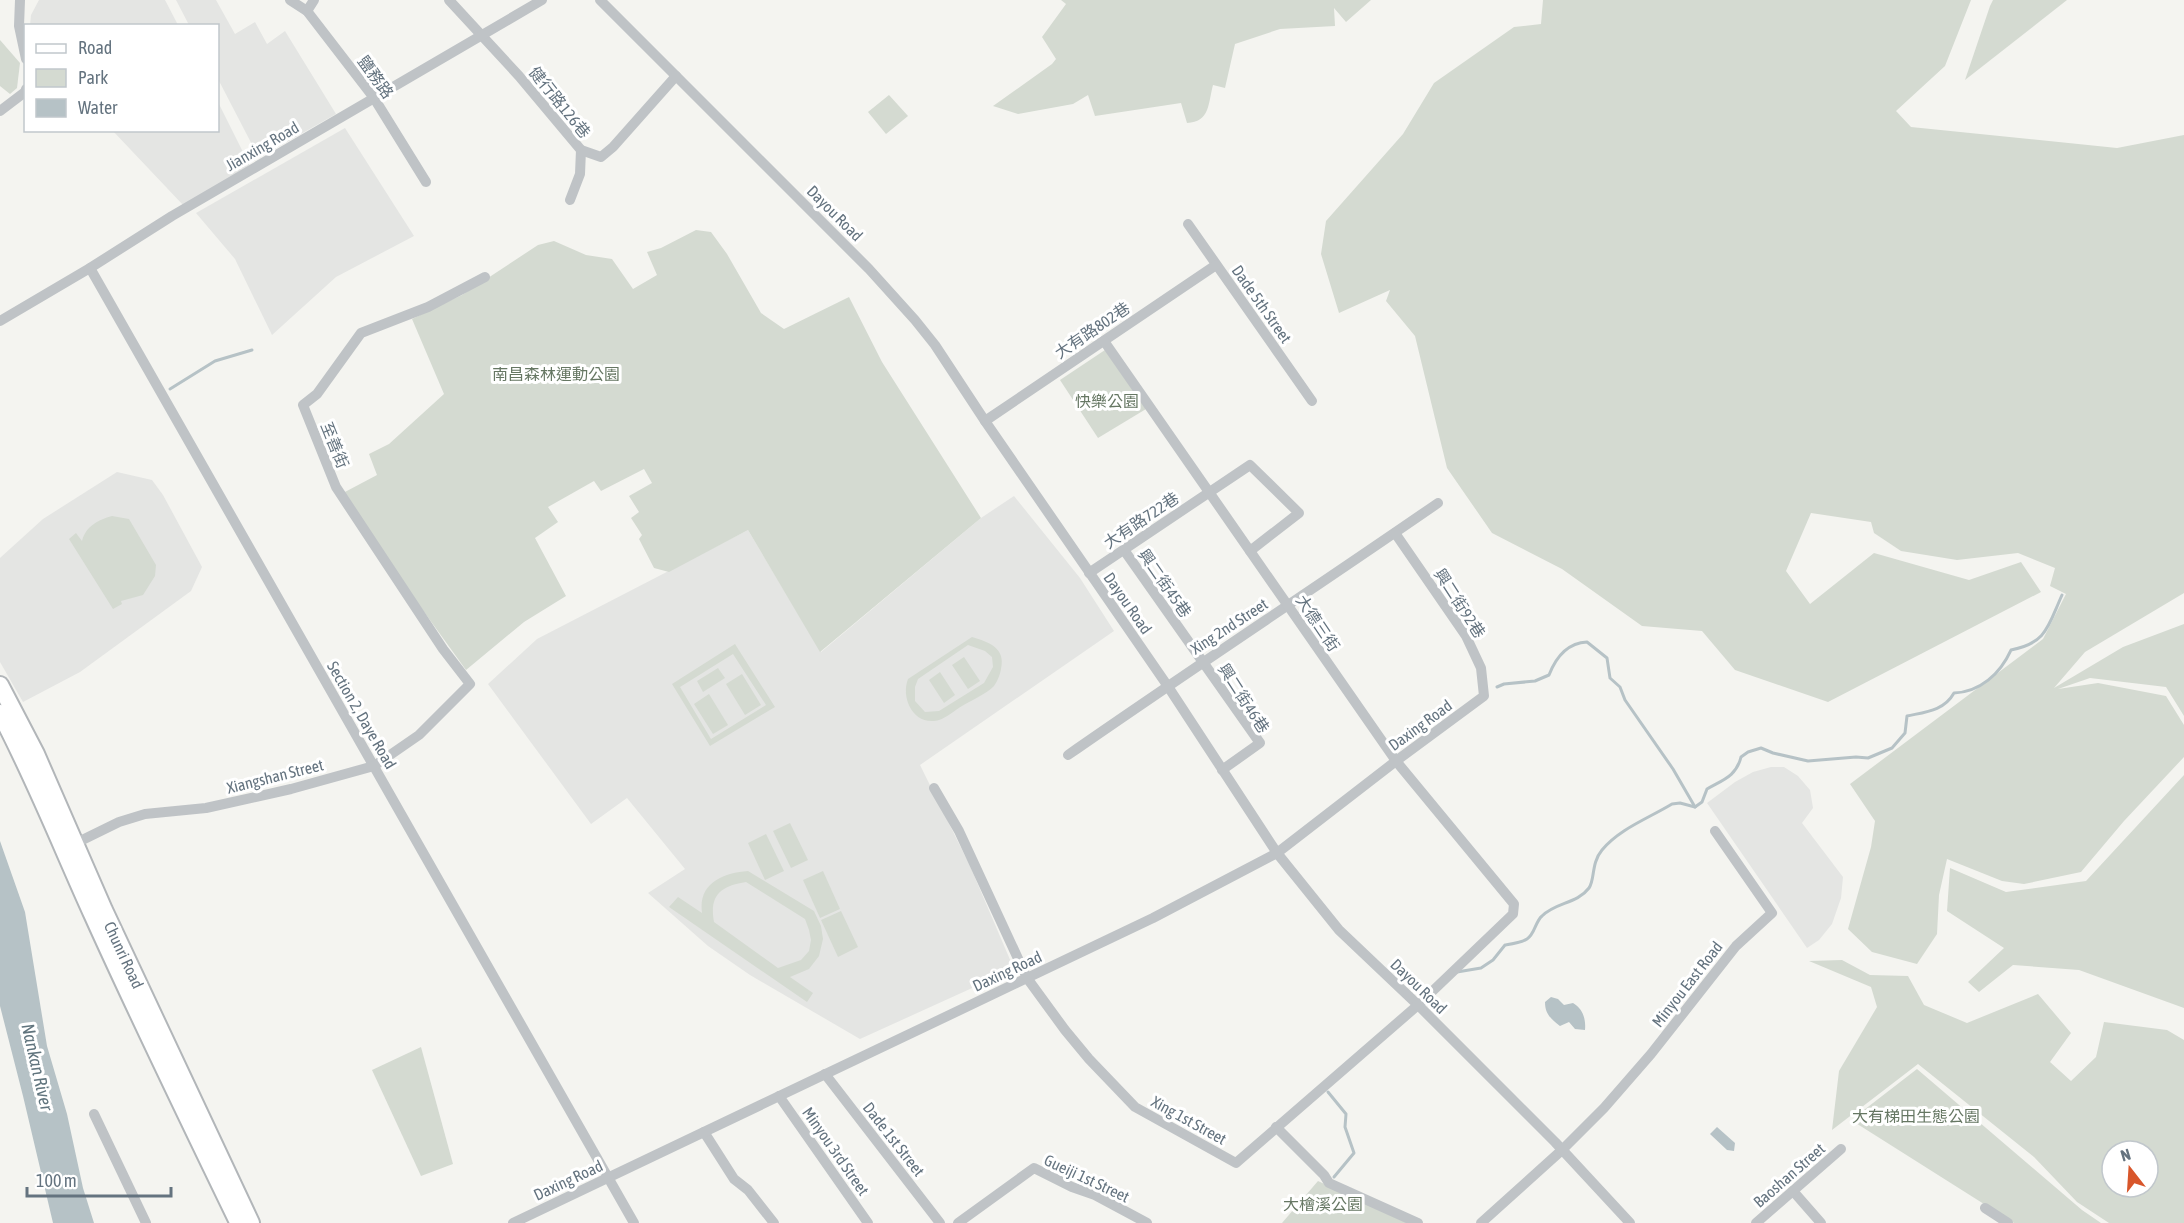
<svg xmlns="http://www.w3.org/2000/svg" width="2184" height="1223" viewBox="0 0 2184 1223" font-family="'Asap Condensed','Noto Sans TC',sans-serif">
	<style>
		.built { fill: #e4e5e3 }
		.green { fill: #d4dad1; fill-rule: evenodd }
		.water { fill: #b6c2c6 }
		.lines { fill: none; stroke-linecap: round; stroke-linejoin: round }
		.stream { stroke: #b6c2c6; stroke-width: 3 }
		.primary-casing { stroke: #b2b6b9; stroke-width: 20 }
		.minor { stroke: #bfc3c6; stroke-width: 10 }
		.primary { stroke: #fff; stroke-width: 16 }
		.labels { text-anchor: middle; stroke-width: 6; stroke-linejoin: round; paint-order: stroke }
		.street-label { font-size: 16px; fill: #64737f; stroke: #fff }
		.park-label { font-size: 16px; fill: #667763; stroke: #fff }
		.water-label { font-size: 18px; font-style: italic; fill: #60747d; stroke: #fff }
	</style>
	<rect width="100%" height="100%" fill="#f4f4f0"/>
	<g class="built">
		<polygon points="39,0 165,0 178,25 30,25 31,15"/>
		<polygon points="176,0 216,0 235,34 255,22 267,44 285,31 336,114 259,158 218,79 218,26 189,25"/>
		<polygon points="218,102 250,166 184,206 113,131 218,130"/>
		<polygon points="345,128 414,236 336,277 272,335 235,259 196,213"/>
		<polygon points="117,472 152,480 163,495 202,567 191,591 80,672 23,702 0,662 0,558 43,519"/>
		<polygon points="1014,496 1080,578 1114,631 920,765 970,866 1014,969 860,1039 750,975 708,946 648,893 685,869 627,798 591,824 488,684 537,639 748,530 821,652 981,518"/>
		<polygon points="1771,767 1784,767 1798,776 1810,790 1813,808 1802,823 1843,877 1841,898 1832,924 1819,940 1807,948 1707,803 1735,782 1753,772"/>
	</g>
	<g class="green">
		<path d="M1061 0H1371L1346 22 1334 8 1335 26 1280 29 1235 44 1225 88 1213 85C1208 104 1210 122 1187 123L1181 103 1095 116 1088 95 1073 104 1018 114 993 106 1052 64 1056 59 1042 37 1066 4Z"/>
		<polygon points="1543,0 1971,0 1945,66 1896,111 1911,127 2117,148 2184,135 2184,593 2085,652 2054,688 2123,647 2184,624 2184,716 2166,687 2090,678 2058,689 2098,683 2166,696 2184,725 2184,757 2124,821 2081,872 2024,884 2002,881 1947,859 1939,895 1937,934 1917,964 1872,952 1848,929 1871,847 1875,821 1850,784 2043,639 2066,594 2050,586 2055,568 2018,553 1957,560 1901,551 1874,533 1871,522 1811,513 1786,571 1810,604 1874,553 1969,580 2021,562 2041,592 1828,702 1735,670 1702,631 1642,626 1562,569 1492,533 1447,468 1415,336 1386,301 1390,290 1339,313 1321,254 1326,221 1403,134 1434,83 1514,27 1541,24"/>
		<polygon points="1993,0 2067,0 1965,80 1990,6"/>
		<polygon points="0,40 20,63 17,88 10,94 0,86"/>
		<polygon points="889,95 908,116 886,134 868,112"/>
		<polygon points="696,230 711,232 727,254 761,313 784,329 849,297 882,362 981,518 820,652 748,530 669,572 654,568 639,539 642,535 631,518 639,512 629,496 652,483 644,469 601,491 594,481 548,507 558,522 535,538 566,596 524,622 466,670 409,591 343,493 377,475 369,454 389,444 444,394 412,319 462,295 538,245 554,241 586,255 612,259 633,289 657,275 647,252 661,248"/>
		<polygon points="1105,350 1146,409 1098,438 1060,380"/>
		<path d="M112 516 129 519 156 565 155 576 143 595 121 601 122 604 113 609 69 539 76 533 82 541C86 526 98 520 112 516Z"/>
		<path d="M972 637C989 642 1006 648 1001 669 1000 675 997 682 994 686 986 694 972 700 962 706 955 710 943 721 934 721 912 723 901 697 908 679ZM968 645 985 651 992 657 993 667 984 683 939 711 925 712 915 701V687L918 679Z"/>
		<path d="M735 644 775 707 710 746 672 684ZM733 654 766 705 711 739 680 687Z"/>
		<polygon points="964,657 980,681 968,689 952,665"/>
		<polygon points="718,668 725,678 703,692 697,681"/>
		<polygon points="940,672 955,695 944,703 929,680"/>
		<polygon points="742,674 761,705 745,715 726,684"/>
		<polygon points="709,694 728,725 713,734 694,704"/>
		<polygon points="2184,775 2184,1008 2079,970 2013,965 1979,992 1968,982 2004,948 1947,911 1950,868 2006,892 2086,881"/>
		<polygon points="790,823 808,860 791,868 773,831"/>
		<polygon points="766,834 784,871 765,880 748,843"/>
		<path d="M748 871 814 911 821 926 823 939 819 956 809 969 790 977 813 993 807 1002 669 907 678 897 702 913C698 883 723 873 748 871ZM746 882 805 919 809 930 811 940 809 951 801 960 778 968 714 922C709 895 721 886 746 882Z"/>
		<polygon points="823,871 840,909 820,918 803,880"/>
		<polygon points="841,911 858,947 838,957 821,920"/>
		<path d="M1842 960 1870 975 1908 976 1924 1005 1967 1023 2038 994 2071 1033 2050 1062 2071 1081 2096 1057 2104 1022 2167 1030 2184 1040V1223H2109L2077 1202 2034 1157 1918 1064 1832 1130 1839 1071 1877 1007 1871 987 1809 961ZM2112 1151H2148V1187H2112Z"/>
		<polygon points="421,1047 453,1164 421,1176 372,1070"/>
		<polygon points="1917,1069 2082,1210 2101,1223 2014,1223 1851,1120"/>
		<polygon points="1318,1181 1407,1223 1282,1223"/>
	</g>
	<g class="water">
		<polygon points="0,841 25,912 47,1046 67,1114 83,1188 94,1223 53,1223 23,1096 0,1006"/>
		<path d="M1551 997 1558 999 1564 1005 1573 1003C1583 1009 1586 1019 1585 1030L1575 1029 1569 1022 1560 1026C1551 1019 1545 1014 1545 1002Z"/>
		<polygon points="1717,1127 1735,1143 1734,1151 1727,1150 1710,1134"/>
	</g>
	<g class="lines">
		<g class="stream">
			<polyline points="170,389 215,361 252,350"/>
			<path d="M1497 687 1504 684 1535 681 1549 675C1556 657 1567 643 1587 642L1607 658 1610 678 1620 687 1625 700 1673 769 1695 807"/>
			<path d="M1457 972 1481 968 1493 960 1505 945C1512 944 1521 943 1527 939 1535 934 1535 922 1542 916 1556 902 1577 904 1589 888 1595 880 1591 863 1602 850 1619 829 1649 818 1672 804L1680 803 1695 807 1702 802 1707 789C1722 780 1736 777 1741 757L1748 752 1761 748 1773 753 1808 761 1856 757 1868 758 1892 748 1905 733 1907 716C1925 712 1944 711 1954 693 1980 692 2000 674 2011 650 2047 643 2048 626 2062 595"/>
			<polyline points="1328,1092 1346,1114 1345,1127 1354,1153 1334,1177"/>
		</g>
		<defs>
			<g id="primary">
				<polyline points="0,685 36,754 104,910 251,1223"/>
				<path d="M0 713C35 779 62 848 93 916 139 1018 188 1119 237 1220"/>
			</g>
		</defs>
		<use href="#primary" class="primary-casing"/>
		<g class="minor">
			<polyline points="20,0 19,26 26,59"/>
			<polyline points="290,0 307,11 374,98 426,182"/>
			<polyline points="449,0 519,76 581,150 580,174 570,200"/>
			<polyline points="600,0 869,269 915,320 935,345 985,421 1167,685 1277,853 1339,930 1418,1005 1555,1142 1630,1223"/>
			<polyline points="307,11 314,0"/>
			<polyline points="0,111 25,92 26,89"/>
			<polyline points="581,150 601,157 613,147 676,76"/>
			<polyline points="1188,224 1312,401"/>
			<polyline points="90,268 634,1223"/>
			<polyline points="0,321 90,268 172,216 542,0"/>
			<polyline points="985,421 1216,265"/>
			<polyline points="1124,550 1260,743 1222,770"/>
			<polyline points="1089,573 1250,465 1299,513 1250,551"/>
			<path d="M1068 755C1190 670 1315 588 1438 503"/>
			<polyline points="934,788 959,831 1027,978 1065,1030 1089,1059 1135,1107 1236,1163 1418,1005 1513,914 1514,904 1396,761 1104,341"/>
			<polyline points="72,845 119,822 145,814 206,808 291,789 374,766 419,735 470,684 443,649 336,487 303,405 317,394 361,333 428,307 485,277"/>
			<polyline points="825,1074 940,1223"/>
			<polyline points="779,1096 868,1223"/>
			<polyline points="94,1114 146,1223"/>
			<polyline points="1276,1127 1324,1175 1329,1183 1418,1223"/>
			<polyline points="704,1132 734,1179 748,1190 774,1223"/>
			<polyline points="1793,1191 1821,1223"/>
			<polyline points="1985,1208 2008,1223"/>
			<polyline points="513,1223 1153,918 1277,853 1396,761 1484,696 1481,668 1466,636 1395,533"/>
			<polyline points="958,1223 1034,1168 1072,1187 1095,1195 1147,1223"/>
			<polyline points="1481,1223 1562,1150 1604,1108 1651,1054 1736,946 1772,913 1715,831"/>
			<polyline points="1756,1223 1841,1149"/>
		</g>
		<use href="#primary" class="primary"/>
	</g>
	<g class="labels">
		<g class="street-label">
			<text transform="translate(376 77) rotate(54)" y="6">鹽務路</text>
			<text transform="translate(560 102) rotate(51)" y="6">健行路126巷</text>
			<text transform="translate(262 146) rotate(-30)" y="6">Jianxing Road</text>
			<text transform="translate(835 213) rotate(45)" y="6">Dayou Road</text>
			<text transform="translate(1262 304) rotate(55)" y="6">Dade 5th Street</text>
			<text transform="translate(1092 330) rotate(-34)" y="6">大有路802巷</text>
			<text transform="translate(335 445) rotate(68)" y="6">至善街</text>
			<text transform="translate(1141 520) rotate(-34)" y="6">大有路722巷</text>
			<text transform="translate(1165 583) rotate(55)" y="6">興二街45巷</text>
			<text transform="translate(1128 603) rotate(55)" y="6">Dayou Road</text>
			<text transform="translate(1460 603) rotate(57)" y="6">興二街92巷</text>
			<text transform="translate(1318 623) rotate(56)" y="6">大德三街</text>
			<text transform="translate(1229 626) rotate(-33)" y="6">Xing 2nd Street</text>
			<text transform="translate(1244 698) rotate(57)" y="6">興二街46巷</text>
			<text transform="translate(362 715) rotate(60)" y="6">Section 2, Daye Road</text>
			<text transform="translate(1420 725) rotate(-36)" y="6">Daxing Road</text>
			<text transform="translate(275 776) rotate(-14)" y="6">Xiangshan Street</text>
			<text transform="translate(124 955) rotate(65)" y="6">Chunri Road</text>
			<text transform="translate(1007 971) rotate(-25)" y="6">Daxing Road</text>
			<text transform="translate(1687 984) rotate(-52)" y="6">Minyou East Road</text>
			<text transform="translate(1419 986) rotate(44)" y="6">Dayou Road</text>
			<text transform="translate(1189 1120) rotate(29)" y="6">Xing 1st Street</text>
			<text transform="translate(894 1139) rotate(52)" y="6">Dade 1st Street</text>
			<text transform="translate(836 1151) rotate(55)" y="6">Minyou 3rd Street</text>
			<text transform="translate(1789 1175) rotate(-41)" y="6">Baoshan Street</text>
			<text transform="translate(1087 1178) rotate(25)" y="6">Gueiji 1st Street</text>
			<text transform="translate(568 1180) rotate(-25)" y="6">Daxing Road</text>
		</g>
		<g class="park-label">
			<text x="556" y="380">南昌森林運動公園</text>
			<text x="1107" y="407">快樂公園</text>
			<text x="1916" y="1122">大有梯田生態公園</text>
			<text x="1323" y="1210">大檜溪公園</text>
		</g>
		<g class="water-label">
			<text transform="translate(37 1067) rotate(77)" y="6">Nankan River</text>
		</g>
	</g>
	<rect x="24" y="24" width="195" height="108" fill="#ffffff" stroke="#c1c7cc" stroke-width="1.5"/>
	<rect x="36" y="44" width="30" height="9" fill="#ffffff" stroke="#c1c7cc" stroke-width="1.5"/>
	<text x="78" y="54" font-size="18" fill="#64737f">Road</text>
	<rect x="36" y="69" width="30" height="18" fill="#d4dad1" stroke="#c1c7cc" stroke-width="1.5"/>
	<text x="78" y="84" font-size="18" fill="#64737f">Park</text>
	<rect x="36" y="99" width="30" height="18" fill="#b6c2c6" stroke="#c1c7cc" stroke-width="1.5"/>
	<text x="78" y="114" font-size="18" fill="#64737f">Water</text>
	<g transform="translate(2130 1169) rotate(343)"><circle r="28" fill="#ffffff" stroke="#c1c7cc" stroke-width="1.5"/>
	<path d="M0-4.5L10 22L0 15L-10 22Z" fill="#d8562b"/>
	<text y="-9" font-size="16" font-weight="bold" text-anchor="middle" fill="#64737f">N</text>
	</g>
	<path d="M27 1187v9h144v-9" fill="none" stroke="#64737f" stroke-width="3"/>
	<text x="36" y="1187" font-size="18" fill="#64737f" stroke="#ffffff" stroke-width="4.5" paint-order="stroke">100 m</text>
</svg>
